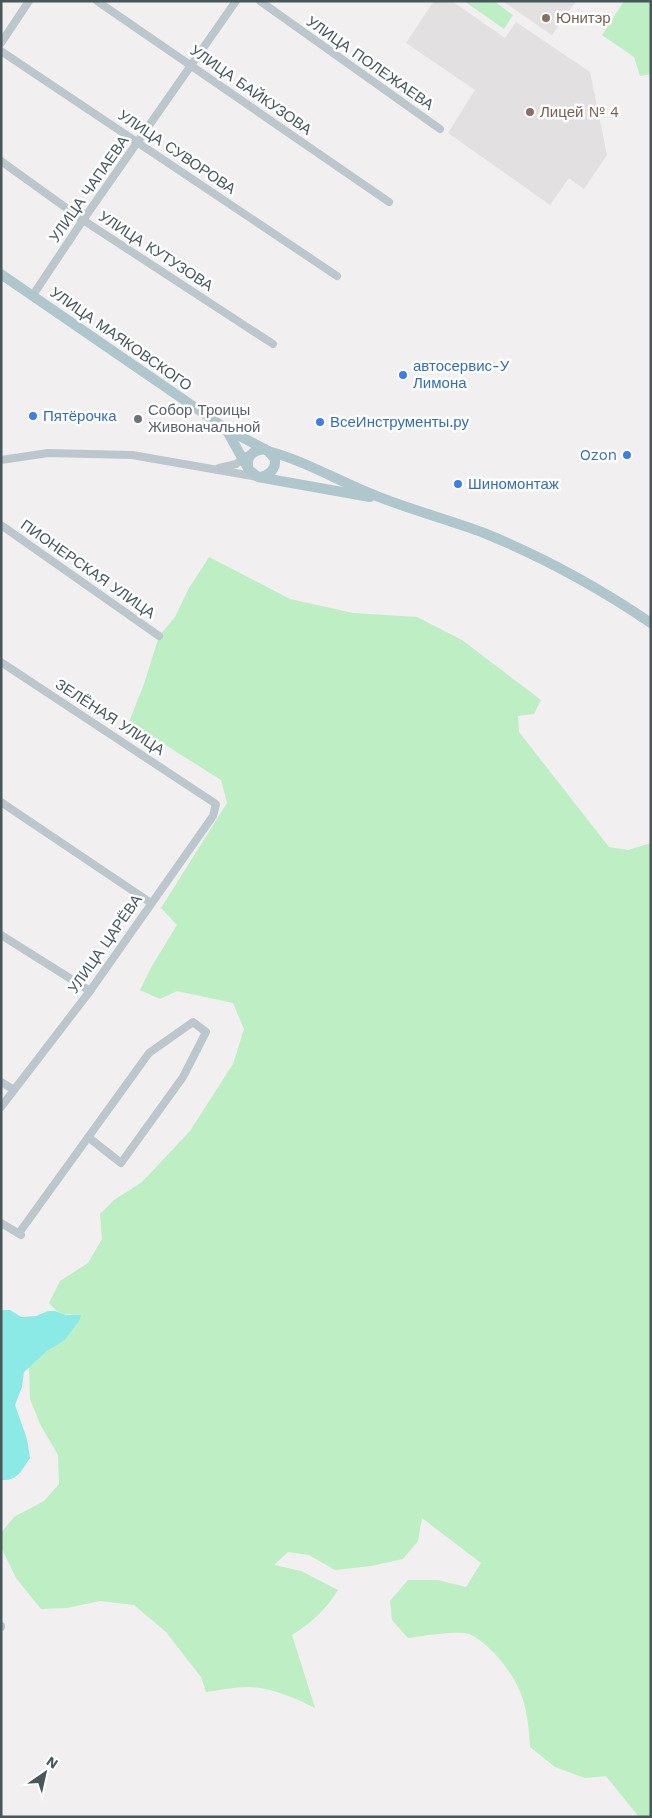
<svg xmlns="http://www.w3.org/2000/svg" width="652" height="1818" viewBox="0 0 652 1818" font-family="'Work Sans',sans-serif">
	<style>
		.education { fill: #e2e0e1 }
		.green { fill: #beeec4 }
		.water { fill: #8ceae6 }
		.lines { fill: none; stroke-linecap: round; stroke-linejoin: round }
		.minor { stroke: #bbc7cc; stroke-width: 8 }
		.major { stroke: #afc6cd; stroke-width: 10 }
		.education-dot { fill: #8d6e63; stroke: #fff; stroke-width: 2 }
		.shop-dot { fill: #3f7fe0; stroke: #fff; stroke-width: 2 }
		.worship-dot { fill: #6b7280; stroke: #fff; stroke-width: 2 }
		.labels { text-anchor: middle; stroke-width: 5; stroke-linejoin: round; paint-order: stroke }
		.education-label { font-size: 15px; fill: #785e54; stroke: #fff; text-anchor: start }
		.street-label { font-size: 15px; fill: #47575c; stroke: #fff }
		.shop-label { font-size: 15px; fill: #366cbe; stroke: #fff; text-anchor: start }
		.worship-label { font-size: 15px; fill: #5b616d; stroke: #fff; text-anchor: start }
	</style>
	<rect width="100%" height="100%" fill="#f1efef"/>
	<g class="education">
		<polygon points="434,1 452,1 505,38 516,22 590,72 607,155 584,189 569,178 550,205 448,133 475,90 406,43"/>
		<polygon points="502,1 576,1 552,35"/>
	</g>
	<g class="green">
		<polygon points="464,1 494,1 513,15 504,29"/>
		<polygon points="624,1 651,1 651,74 640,76 634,57 602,35"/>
		<path d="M209 557 290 599 353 613 417 617 462 640 541 700 534 714 518 716 519 732 609 847 628 850 651 843V1817H639L606 1776 585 1778 555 1767 530 1747C528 1706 522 1683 494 1653 487 1646 478 1637 469 1634 458 1630 421 1636 408 1638L392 1620 390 1601 408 1580H438L466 1587 481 1563 422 1518 418 1541 403 1559 371 1566 335 1570 309 1555 288 1552 274 1565 301 1571 338 1590C325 1611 312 1622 292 1635L315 1708C295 1698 272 1688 249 1687 235 1687 220 1690 206 1692L201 1677 166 1632 134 1605 100 1601 67 1608 41 1609 16 1578 1 1547V1533L14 1517 44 1501 59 1484 58 1455 40 1424 30 1399 29 1366 47 1351 64 1341 80 1320 71 1314C61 1316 55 1310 49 1303L60 1281 88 1263 102 1239 100 1214 114 1200 142 1182 190 1131 233 1064 244 1029 233 1003 177 991 160 999 140 990 152 966 177 925 161 908 227 803 221 780 129 722 144 684 159 636 175 617 189 588Z"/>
	</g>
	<path class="water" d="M1 1310H10L21 1317 36 1316 48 1311H55L66 1315H81L80 1320 64 1341 47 1351 24 1372 22 1387 15 1405 27 1439 30 1458C21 1471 18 1481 1 1480Z"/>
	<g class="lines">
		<g class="minor">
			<polyline points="97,1 389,202"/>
			<polyline points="260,1 440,129"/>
			<polyline points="1,43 29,1"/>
			<polyline points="1,51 337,276"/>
			<polyline points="1,161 83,220 273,344"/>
			<polyline points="33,295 83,220 236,1"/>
			<polyline points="1,460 48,453 132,455 258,477"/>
			<polyline points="219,468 236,464 247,456"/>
			<polyline points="1,525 159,636"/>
			<polyline points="1,662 216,804 213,816 90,991 1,1107"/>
			<polyline points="1,802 151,903"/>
			<polyline points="1,935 90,991"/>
			<polyline points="1,1082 14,1090"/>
			<polyline points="1,1223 21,1235"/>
			<polyline points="19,1233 149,1053 193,1022 206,1032 183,1077 121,1163 88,1137"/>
			<polyline points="1,1626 1,1627"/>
		</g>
		<g class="major">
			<path d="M1 274 225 428 268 451 275 459C276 469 270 475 260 477"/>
			<polyline points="227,431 249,470 258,477 370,497"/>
			<path d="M268 451C309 462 347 486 387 500 419 512 452 521 484 533 543 557 598 587 651 623"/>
			<path d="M248 465C247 454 255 450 265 449"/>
		</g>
	</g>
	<g class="education-dot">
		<circle cx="546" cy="18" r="5"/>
		<circle cx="530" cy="112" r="5"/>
	</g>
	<g class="shop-dot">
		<circle cx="403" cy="375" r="5"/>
		<circle cx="33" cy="416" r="5"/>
		<circle cx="320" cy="422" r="5"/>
		<circle cx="627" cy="455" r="5"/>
		<circle cx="458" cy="484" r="5"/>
	</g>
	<circle class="worship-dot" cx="138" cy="419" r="5"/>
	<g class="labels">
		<g class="education-label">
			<text x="556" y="23">Юнитэр</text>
			<text x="540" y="117">Лицей № 4</text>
		</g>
		<g class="street-label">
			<text transform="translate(370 63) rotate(35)" y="5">УЛИЦА ПОЛЕЖАЕВА</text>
			<text transform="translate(251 90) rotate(35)" y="5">УЛИЦА БАЙКУЗОВА</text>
			<text transform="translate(177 152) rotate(34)" y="5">УЛИЦА СУВОРОВА</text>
			<text transform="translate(89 189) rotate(-55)" y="5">УЛИЦА ЧАПАЕВА</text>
			<text transform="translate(156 251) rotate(33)" y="5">УЛИЦА КУТУЗОВА</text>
			<text transform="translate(121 339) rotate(35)" y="5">УЛИЦА МАЯКОВСКОГО</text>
			<text transform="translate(88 569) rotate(35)" y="5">ПИОНЕРСКАЯ УЛИЦА</text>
			<text transform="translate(110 717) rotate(33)" y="5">ЗЕЛЁНАЯ УЛИЦА</text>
			<text transform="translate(105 944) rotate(-55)" y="5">УЛИЦА ЦАРЁВА</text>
		</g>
		<g class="shop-label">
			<text x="413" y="371">автосервис-У<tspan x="413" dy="17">Лимона</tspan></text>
			<text x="43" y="421">Пятёрочка</text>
			<text x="330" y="427">ВсеИнструменты.ру</text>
			<text x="617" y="460" text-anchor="end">Ozon</text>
			<text x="468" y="489">Шиномонтаж</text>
		</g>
		<g class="worship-label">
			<text x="148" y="415">Собор Троицы<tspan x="148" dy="17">Живоначальной</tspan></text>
		</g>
	</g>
	<rect width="652" height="1818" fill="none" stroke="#47575c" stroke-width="5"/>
	<g transform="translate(45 1773) rotate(34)" stroke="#ffffff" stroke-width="4" paint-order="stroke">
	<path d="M0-4L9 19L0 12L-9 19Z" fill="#47575c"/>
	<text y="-8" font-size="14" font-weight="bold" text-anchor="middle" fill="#47575c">N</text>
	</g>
</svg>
